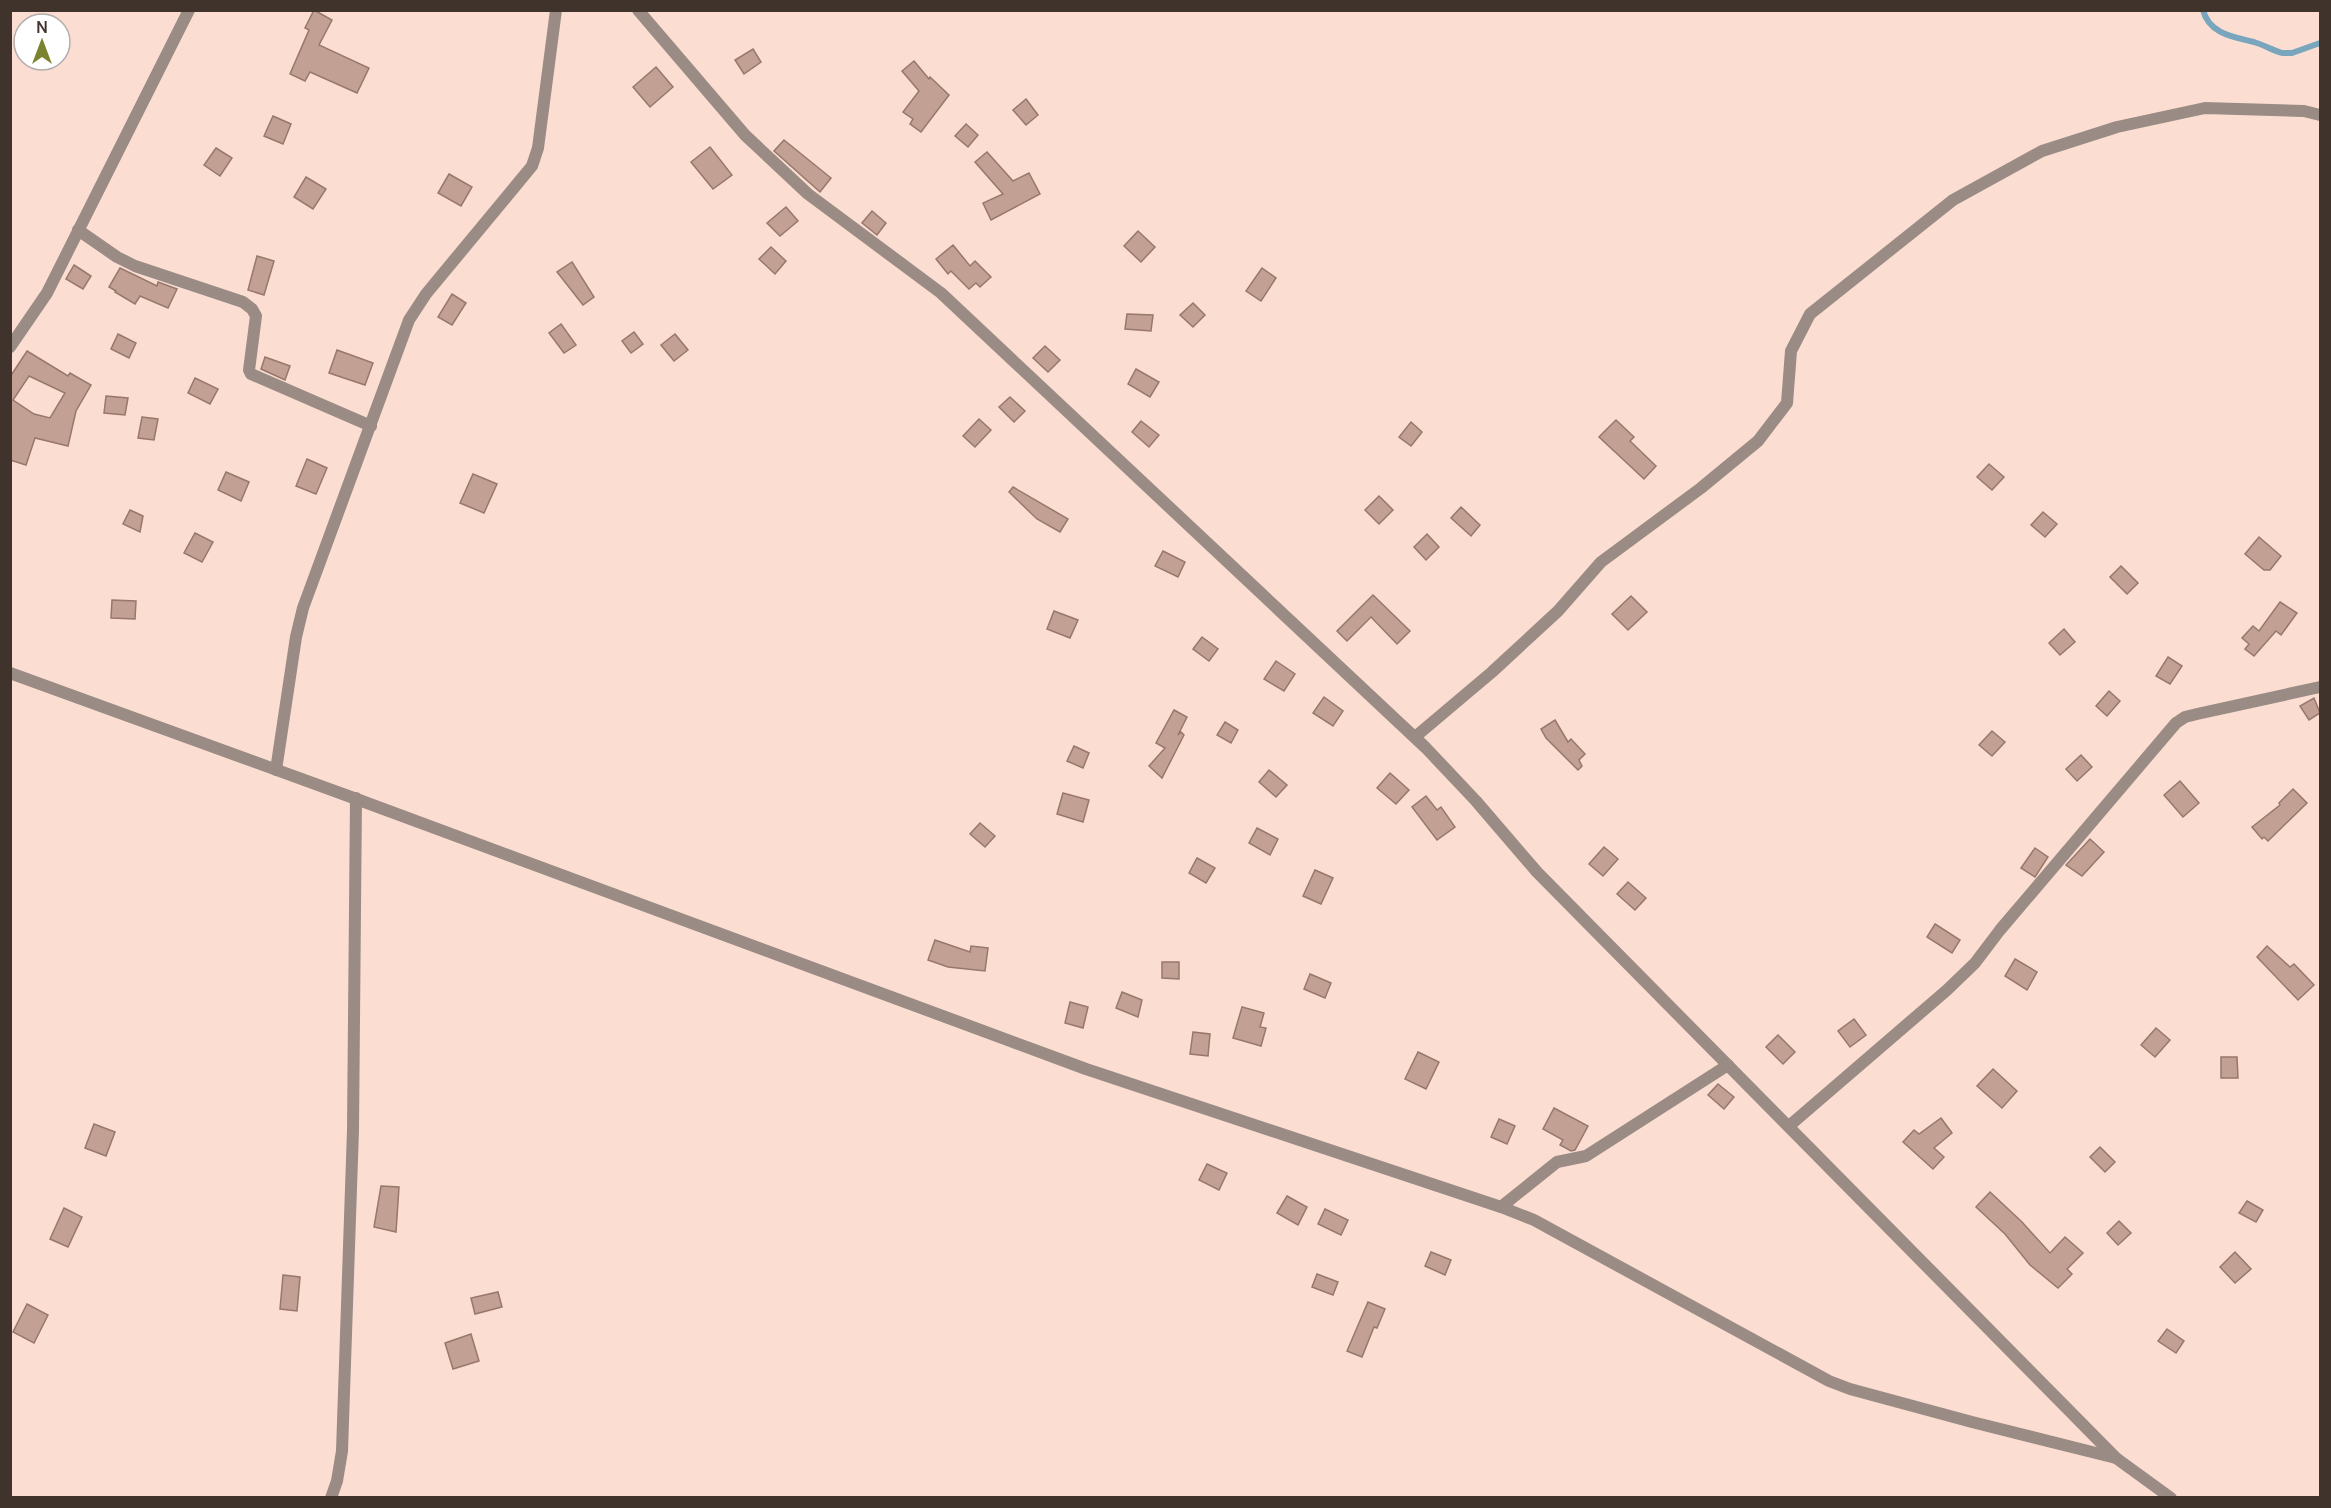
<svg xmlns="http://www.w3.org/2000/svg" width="2331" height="1508" viewBox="0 0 2331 1508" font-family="Manrope,sans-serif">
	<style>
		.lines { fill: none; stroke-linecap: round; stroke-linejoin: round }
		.stream { stroke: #79a6bd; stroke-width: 6 }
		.building { fill: #c3a094; stroke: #98776c; stroke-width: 1.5; fill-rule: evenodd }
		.minor { stroke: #9a8b85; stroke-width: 12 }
		.tertiary { stroke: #9a8b85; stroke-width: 12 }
	</style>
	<rect width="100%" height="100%" fill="#fbded1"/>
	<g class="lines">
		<path class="stream" d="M2203 10C2209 34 2234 37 2254 42 2264 45 2272 50 2282 53H2292L2320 43"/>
	</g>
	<g class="building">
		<polygon points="314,10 332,20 319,45 369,68 357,93 310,72 305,81 290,74 309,30 305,28"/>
		<polygon points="753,49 761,62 744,74 735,60"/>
		<polygon points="914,61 929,79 930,77 949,95 921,132 910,124 913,119 903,112 919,91 902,71"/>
		<polygon points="656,67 673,87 650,107 633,87"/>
		<polygon points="1026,99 1038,115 1026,125 1013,110"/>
		<polygon points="273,116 291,124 283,144 264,136"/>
		<polygon points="966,124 978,135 968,147 955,136"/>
		<polygon points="784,140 831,178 820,192 774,151"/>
		<polygon points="710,147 732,175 713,189 691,162"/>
		<polygon points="216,148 232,158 220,176 204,165"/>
		<polygon points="987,152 1013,181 1029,173 1040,194 991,220 983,203 1003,194 975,162"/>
		<polygon points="449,174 472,187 461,206 438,193"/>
		<polygon points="306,177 326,189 313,209 294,197"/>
		<polygon points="786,207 798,221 780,236 767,223"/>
		<polygon points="872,211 886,223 877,235 862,223"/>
		<polygon points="1138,231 1155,247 1141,262 1124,246"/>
		<polygon points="953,245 970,266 975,261 991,277 980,287 976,283 969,289 951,271 948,274 936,259"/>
		<polygon points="771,247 786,261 775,274 759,259"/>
		<polygon points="257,256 274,261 264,295 248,290"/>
		<polygon points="572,262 594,297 583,305 557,272"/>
		<polygon points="74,265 91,276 83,289 66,279"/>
		<polygon points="120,268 157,286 158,282 177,289 168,308 140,296 135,304 115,292 116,291 109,287"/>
		<polygon points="1262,268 1276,278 1261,301 1246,291"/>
		<polygon points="452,294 466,303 452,325 438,317"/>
		<polygon points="1193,303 1205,315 1193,327 1180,315"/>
		<polygon points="1127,314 1153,315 1151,331 1125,329"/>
		<polygon points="561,324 576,345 564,353 549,333"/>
		<polygon points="634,332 643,344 631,353 622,341"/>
		<polygon points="118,334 136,343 129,358 111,349"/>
		<polygon points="675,334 688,350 674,361 661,345"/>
		<polygon points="1045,346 1060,360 1048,372 1033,358"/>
		<polygon points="337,350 373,363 365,385 329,373"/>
		<path d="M27 351 68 376 70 373 91 385 76 411 68 446 35 438 26 465 10 460V377ZM29 376 65 393 50 418 34 414 13 400Z"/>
		<polygon points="265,357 290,366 285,380 261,369"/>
		<polygon points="1136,369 1159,382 1150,397 1128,384"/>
		<polygon points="195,378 218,389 210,404 188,393"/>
		<polygon points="106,396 128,398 125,415 104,413"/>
		<polygon points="1010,397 1025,411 1014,422 999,407"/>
		<polygon points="142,417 158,419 154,440 138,438"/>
		<polygon points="979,419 991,430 975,447 963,436"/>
		<polygon points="1616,420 1634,437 1630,441 1656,466 1644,479 1599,437"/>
		<polygon points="1141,421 1159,435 1149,447 1132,432"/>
		<polygon points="1411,422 1422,432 1411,446 1399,437"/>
		<polygon points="307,459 327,468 316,494 296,486"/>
		<polygon points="1989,464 2004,477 1992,490 1977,477"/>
		<polygon points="226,472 249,482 241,501 218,490"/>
		<polygon points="473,474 497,484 484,513 460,503"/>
		<polygon points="1013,487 1068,519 1060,532 1037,519 1009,492"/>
		<polygon points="1379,496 1393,510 1379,524 1365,510"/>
		<polygon points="1461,507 1480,525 1471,536 1451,518"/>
		<polygon points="130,510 143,516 140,532 123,524"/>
		<polygon points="2043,512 2057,524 2045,537 2031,525"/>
		<polygon points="195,533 213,542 202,562 184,553"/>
		<polygon points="1427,534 1439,547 1426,560 1414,547"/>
		<polygon points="2259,537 2281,556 2270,570 2264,570 2245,554"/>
		<polygon points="1163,551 1185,562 1178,577 1155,566"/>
		<polygon points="2121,566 2138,583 2127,594 2110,577"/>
		<polygon points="1373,595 1410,631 1397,644 1371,617 1347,641 1337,631"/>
		<polygon points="1631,596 1647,612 1628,630 1612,614"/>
		<polygon points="112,600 136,601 135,619 111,618"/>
		<polygon points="2280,602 2297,613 2281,635 2276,631 2254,656 2245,649 2249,644 2242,638 2253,626 2259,631"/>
		<polygon points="1054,611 1078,620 1070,638 1047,629"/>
		<polygon points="2064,629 2075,642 2060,655 2049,643"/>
		<polygon points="1202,637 1218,649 1209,661 1193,649"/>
		<polygon points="2168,657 2182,666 2170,684 2156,676"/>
		<polygon points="1276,661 1295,674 1284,691 1264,679"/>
		<polygon points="2109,691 2120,701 2107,716 2096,706"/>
		<polygon points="1324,697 1343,711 1333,726 1313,713"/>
		<polygon points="2314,698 2320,713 2309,720 2300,706"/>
		<polygon points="1174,710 1187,717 1178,735 1181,732 1184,735 1162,778 1149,766 1165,748 1156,743"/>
		<polygon points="1555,720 1568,742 1571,739 1585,754 1579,760 1582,766 1578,770 1546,738 1541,729"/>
		<polygon points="1225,722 1238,730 1231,743 1217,735"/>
		<polygon points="1992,731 2005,742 1992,756 1979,745"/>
		<polygon points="1074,746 1089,753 1083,768 1067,761"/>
		<polygon points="2081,755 2092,767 2077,781 2066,769"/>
		<polygon points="1269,770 1287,785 1276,797 1259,782"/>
		<polygon points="1390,773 1409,790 1396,804 1377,788"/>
		<polygon points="2180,781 2199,803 2183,817 2164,795"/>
		<polygon points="2293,789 2307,803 2268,841 2264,837 2262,839 2252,827 2280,805 2279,803"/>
		<polygon points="1063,793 1089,800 1083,822 1057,814"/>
		<polygon points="1426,796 1437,810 1441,807 1455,827 1437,840 1412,807"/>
		<polygon points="980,823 995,836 985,847 970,834"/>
		<polygon points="1257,828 1278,839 1270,855 1249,843"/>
		<polygon points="2090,839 2104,852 2082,876 2066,865"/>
		<polygon points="1604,847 1618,859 1603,876 1589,864"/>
		<polygon points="2035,848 2048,857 2035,877 2021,868"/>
		<polygon points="1197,858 1215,868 1206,883 1189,873"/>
		<polygon points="1315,870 1333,878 1321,904 1303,896"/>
		<polygon points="1628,882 1646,898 1635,910 1617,894"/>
		<polygon points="1935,924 1960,940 1952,953 1927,937"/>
		<polygon points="935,940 970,952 971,946 988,948 985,971 948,967 928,960"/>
		<polygon points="2267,946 2290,967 2294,964 2314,985 2298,1000 2257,957"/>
		<polygon points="2015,959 2037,972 2027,990 2005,976"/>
		<polygon points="1162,962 1179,962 1179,979 1162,978"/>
		<polygon points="1310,974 1331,983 1325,998 1304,989"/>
		<polygon points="1122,992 1142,1000 1138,1017 1116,1008"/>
		<polygon points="1070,1002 1088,1007 1083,1028 1065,1023"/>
		<polygon points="1242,1007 1264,1013 1260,1027 1266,1028 1261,1046 1233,1038"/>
		<polygon points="1854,1019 1866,1035 1850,1047 1838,1031"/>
		<polygon points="2156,1028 2170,1040 2155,1057 2141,1045"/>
		<polygon points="1193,1032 1210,1034 1208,1056 1190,1054"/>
		<polygon points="1778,1035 1795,1052 1783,1064 1766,1047"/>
		<polygon points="1418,1052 1439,1062 1426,1089 1405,1079"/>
		<polygon points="2221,1057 2237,1057 2238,1078 2221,1078"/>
		<polygon points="1993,1069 2017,1091 2002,1108 1977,1086"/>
		<polygon points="1718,1084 1734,1097 1724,1109 1708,1095"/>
		<polygon points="1554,1108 1588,1126 1575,1150 1571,1151 1560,1145 1563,1140 1543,1129"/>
		<polygon points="1941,1118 1952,1133 1934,1148 1944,1157 1933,1169 1903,1142 1914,1130 1919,1134"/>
		<polygon points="1499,1119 1515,1126 1507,1144 1491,1137"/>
		<polygon points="94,1124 115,1132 106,1156 85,1148"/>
		<polygon points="2100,1147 2115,1162 2105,1172 2090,1157"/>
		<polygon points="1207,1164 1227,1173 1219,1190 1199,1180"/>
		<polygon points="381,1186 399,1187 396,1232 374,1227"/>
		<polygon points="1990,1192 2022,1222 2050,1253 2065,1237 2083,1253 2067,1269 2072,1274 2058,1288 2030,1265 2005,1234 1976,1207"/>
		<polygon points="1287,1196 1307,1207 1298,1225 1277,1213"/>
		<polygon points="2247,1201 2263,1210 2256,1222 2239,1213"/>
		<polygon points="64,1208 82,1217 68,1247 50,1239"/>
		<polygon points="1325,1209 1348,1220 1341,1235 1318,1224"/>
		<polygon points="2119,1221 2131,1233 2118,1245 2107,1233"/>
		<polygon points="1431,1252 1451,1260 1445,1275 1425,1266"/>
		<polygon points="2235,1252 2251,1269 2235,1283 2220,1267"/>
		<polygon points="1317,1274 1338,1282 1333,1295 1312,1287"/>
		<polygon points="283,1275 300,1277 297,1311 280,1309"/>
		<polygon points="498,1292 502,1307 475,1314 471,1298"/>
		<polygon points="1368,1302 1385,1309 1377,1328 1374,1327 1362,1357 1347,1351"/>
		<polygon points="27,1304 48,1315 34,1343 13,1332"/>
		<polygon points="2167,1329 2184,1341 2176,1353 2158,1341"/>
		<polygon points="471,1334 479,1361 453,1369 445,1343"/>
	</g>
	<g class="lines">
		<g class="minor">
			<polyline points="638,10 745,135 808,194 941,293 1426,748 1476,801 1537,872 2116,1458"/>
			<polyline points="78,230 117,257 135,266 243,302 252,309 256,316 249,370 251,374 371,426"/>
			<polyline points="10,347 47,293 189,10"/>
			<polyline points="1415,737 1492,672 1558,611 1601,562 1701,488 1758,441 1787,403 1791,351 1810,314 1953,200 2042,151 2117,127 2205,108 2304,111 2320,115"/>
			<polyline points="276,770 296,637 303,608 409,320 426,294 532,166 538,148 556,10"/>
			<polyline points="1789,1126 1947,990 1975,963 2000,930 2176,723 2185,717 2197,714 2320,687"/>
			<polyline points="1501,1207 1557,1162 1586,1156 1728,1065"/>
			<polyline points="331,1498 337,1481 342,1451 353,1130 356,798"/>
		</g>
		<polyline class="tertiary" points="10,673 351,797 1086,1069 1501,1207 1534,1220 1829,1381 1850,1389 1972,1422 2116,1458 2171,1498"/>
	</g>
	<rect width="2331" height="1508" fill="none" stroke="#40332c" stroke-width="24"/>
	<g transform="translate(42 42)"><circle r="28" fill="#ffffff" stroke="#b3adab" stroke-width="1.5"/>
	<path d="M0-4.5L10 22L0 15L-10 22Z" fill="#7c832f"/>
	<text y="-9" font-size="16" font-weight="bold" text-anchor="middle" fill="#40332c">N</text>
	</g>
</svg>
